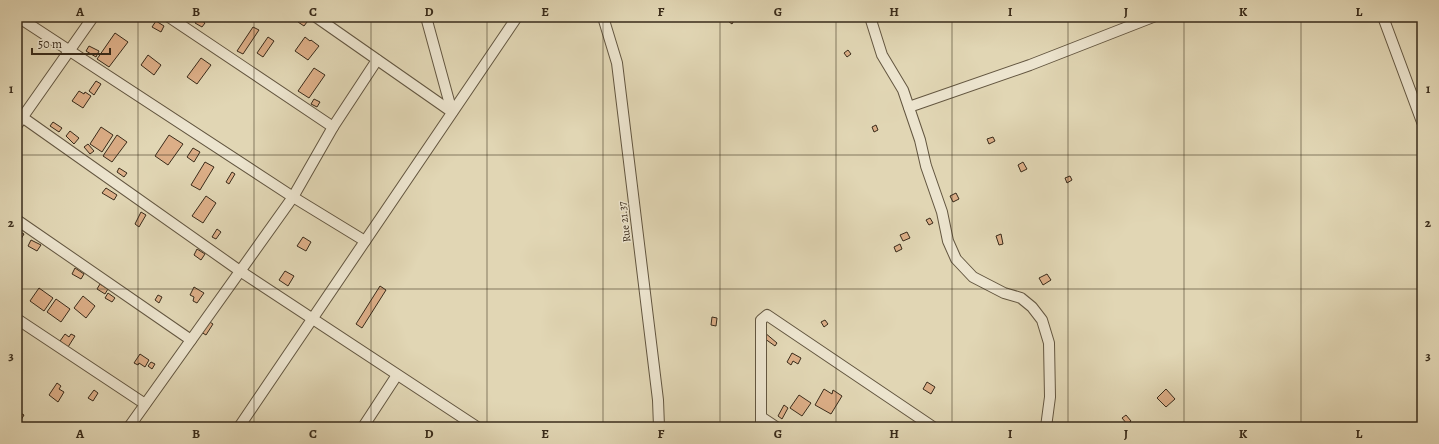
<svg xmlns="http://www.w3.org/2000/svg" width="1439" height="444" viewBox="0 0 1439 444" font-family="Alegreya,serif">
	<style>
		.building { fill: #dcae87; stroke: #392b1a }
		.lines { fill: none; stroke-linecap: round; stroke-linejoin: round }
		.minor-casing { stroke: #635640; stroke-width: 12 }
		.minor { stroke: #ece4ce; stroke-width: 10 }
		.grid { fill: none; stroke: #392b1a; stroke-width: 1; stroke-opacity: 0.55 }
		.labels { text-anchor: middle; stroke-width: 3; stroke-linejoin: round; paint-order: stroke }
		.street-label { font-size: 11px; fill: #392b1a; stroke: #ece4ce }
		.neatline { fill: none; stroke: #392b1a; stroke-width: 1.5 }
		.grid-label { font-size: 13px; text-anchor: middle; font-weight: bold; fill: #392b1a }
	</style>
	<rect width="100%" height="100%" fill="#e1d6b4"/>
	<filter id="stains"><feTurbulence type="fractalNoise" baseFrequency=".005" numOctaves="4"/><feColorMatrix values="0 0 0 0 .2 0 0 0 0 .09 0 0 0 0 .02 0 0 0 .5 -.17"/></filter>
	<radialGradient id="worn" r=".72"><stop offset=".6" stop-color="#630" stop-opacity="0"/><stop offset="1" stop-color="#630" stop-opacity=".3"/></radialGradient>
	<g class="building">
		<polygon points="726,17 731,17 735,19 732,24 725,19"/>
		<polygon points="198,18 205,23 202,27 195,23"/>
		<polygon points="301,18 307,22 304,26 298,22"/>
		<polygon points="156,21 164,26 161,32 152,27"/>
		<polygon points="253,27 259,30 243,54 237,51"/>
		<polygon points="115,33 128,42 109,67 97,59"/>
		<polygon points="268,37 274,41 263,57 257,53"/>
		<polygon points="305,37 310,41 311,40 319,46 308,60 295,51"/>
		<polygon points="89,46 99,51 96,57 86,51"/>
		<polygon points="848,50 851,54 847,57 844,53"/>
		<polygon points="148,55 161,65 154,75 141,65"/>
		<polygon points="201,58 211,65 197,84 187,77"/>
		<polygon points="314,68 325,75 309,98 298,91"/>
		<polygon points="96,81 101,84 94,95 89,91"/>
		<polygon points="79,91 84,94 85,92 91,96 83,108 72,101"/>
		<polygon points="314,99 320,102 317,107 311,104"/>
		<polygon points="53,122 62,128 59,132 50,126"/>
		<polygon points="876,125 878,130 874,132 872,127"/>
		<polygon points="101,127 113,135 102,152 90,144"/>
		<polygon points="70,131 79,138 74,144 66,136"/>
		<polygon points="117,135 127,142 112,162 103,156"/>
		<polygon points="169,135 183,144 168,165 155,156"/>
		<polygon points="993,137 995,141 989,144 987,139"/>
		<polygon points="88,144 94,151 90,154 84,147"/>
		<polygon points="193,148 200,152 194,162 187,157"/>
		<polygon points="205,162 214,167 200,190 191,185"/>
		<polygon points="1023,162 1027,169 1021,172 1018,165"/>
		<polygon points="119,168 127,173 124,177 117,172"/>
		<polygon points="232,172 235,174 229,184 226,182"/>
		<polygon points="1070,176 1072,180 1067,183 1065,178"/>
		<polygon points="106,188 117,195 114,200 102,193"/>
		<polygon points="956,193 959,199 953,202 950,196"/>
		<polygon points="206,196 216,203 203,223 192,216"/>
		<polygon points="141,212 146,215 139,227 135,224"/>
		<polygon points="930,218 933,223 929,225 926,220"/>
		<polygon points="217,229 221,232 216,239 212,237"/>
		<polygon points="17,230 24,234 21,239 17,237"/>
		<polygon points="907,232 910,238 903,241 900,235"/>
		<polygon points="1001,234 1003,244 999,245 996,236"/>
		<polygon points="303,237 311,242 306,251 297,246"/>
		<polygon points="31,240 41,245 37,251 28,246"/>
		<polygon points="900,244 902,249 896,252 894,247"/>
		<polygon points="197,249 205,254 201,260 194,255"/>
		<polygon points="75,268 84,274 81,279 72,274"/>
		<polygon points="285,271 294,276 288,286 279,280"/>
		<polygon points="1047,274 1051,280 1043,285 1039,278"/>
		<polygon points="100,284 108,289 105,294 97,289"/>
		<polygon points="380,286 386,290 362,328 356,324"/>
		<polygon points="194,287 204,293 197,303 193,301 194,297 190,295"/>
		<polygon points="39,288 53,298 44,311 30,301"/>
		<polygon points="108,293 115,298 112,302 105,298"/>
		<polygon points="158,295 162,297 159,303 155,300"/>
		<polygon points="83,296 95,306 86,318 74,308"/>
		<polygon points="56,299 70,309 61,322 47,312"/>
		<polygon points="712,317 717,318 716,326 711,325"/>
		<polygon points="825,320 828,324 824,327 821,322"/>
		<polygon points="208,321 213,324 206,335 201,332"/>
		<polygon points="764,332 777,343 775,346 761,336"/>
		<polygon points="65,334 69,337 71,334 75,336 68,347 60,341"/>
		<polygon points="792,353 801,358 798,364 793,361 791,365 787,362"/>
		<polygon points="140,354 149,360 145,367 139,363 138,365 134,363"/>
		<polygon points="151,362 155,364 152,369 148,366"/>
		<polygon points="927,382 935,387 931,394 923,389"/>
		<polygon points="57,383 61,386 59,389 64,392 58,402 49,395"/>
		<polygon points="824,389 832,394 833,390 842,396 831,414 815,405"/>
		<polygon points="1166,389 1175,399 1166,407 1157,398"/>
		<polygon points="94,390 98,393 93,401 88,398"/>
		<polygon points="799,395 811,403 802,416 790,408"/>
		<polygon points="784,405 788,408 782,419 778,416"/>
		<polygon points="17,411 24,415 21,420 17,418"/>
		<polygon points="1126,415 1131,421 1127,424 1122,418"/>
	</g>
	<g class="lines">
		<defs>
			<g id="minor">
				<polyline points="18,17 293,197 365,241"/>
				<polyline points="169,17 333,127"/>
				<polyline points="316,17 452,112"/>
				<polyline points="426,17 452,112"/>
				<polyline points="603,17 617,63 658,400 659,427"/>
				<polyline points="870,17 882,55 903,90 920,140 926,166 942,212 948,241 956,259 973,277 1004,293 1021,298 1032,307 1042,320 1049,343 1050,397 1046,427"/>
				<polyline points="1383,17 1422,122"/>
				<polyline points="909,107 1030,65 1153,17"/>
				<polyline points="22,117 240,271 477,427"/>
				<polyline points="17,125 93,17"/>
				<polyline points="17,220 191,340"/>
				<polyline points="17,319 145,404"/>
				<polyline points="761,417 776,427"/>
				<polyline points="129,427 293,197 333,127 377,60"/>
				<polyline points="239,427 517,17"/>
				<polyline points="363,427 397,375"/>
				<polyline points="761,427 761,320 767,315 933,427"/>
			</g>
		</defs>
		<use href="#minor" class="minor-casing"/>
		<use href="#minor" class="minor"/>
	</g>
	<path class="grid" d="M138 17V427M254 17V427M371 17V427M487 17V427M603 17V427M720 17V427M836 17V427M952 17V427M1068 17V427M1184 17V427M1301 17V427M17 155H1422M17 289H1422"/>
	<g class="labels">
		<g class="street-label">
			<text transform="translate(624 222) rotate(-97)" y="4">Rue 21.37</text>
		</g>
	</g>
	<rect width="1439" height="444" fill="none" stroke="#e1d6b4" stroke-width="44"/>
	<path d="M32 48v6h78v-6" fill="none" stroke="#392b1a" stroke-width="2"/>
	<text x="38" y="48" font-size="12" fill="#392b1a" stroke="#ece4ce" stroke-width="3" paint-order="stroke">50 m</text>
	<rect x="22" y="22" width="1395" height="400" class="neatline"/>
	<g class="grid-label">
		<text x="80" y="16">A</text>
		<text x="196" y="16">B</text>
		<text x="313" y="16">C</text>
		<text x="429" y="16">D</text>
		<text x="545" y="16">E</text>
		<text x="661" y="16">F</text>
		<text x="778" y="16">G</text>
		<text x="894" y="16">H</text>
		<text x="1010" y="16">I</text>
		<text x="1126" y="16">J</text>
		<text x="1243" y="16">K</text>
		<text x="1359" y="16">L</text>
		<text x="11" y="93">1</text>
		<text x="1428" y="93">1</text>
		<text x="11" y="227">2</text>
		<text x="1428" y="227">2</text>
		<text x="11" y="360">3</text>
		<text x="1428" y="360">3</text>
		<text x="80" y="438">A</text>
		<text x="196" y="438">B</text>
		<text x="313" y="438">C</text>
		<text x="429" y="438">D</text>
		<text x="545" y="438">E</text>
		<text x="661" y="438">F</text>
		<text x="778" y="438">G</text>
		<text x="894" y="438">H</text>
		<text x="1010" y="438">I</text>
		<text x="1126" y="438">J</text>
		<text x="1243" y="438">K</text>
		<text x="1359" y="438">L</text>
	</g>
	<rect width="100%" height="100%" filter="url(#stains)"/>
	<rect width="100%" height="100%" fill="url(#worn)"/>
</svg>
